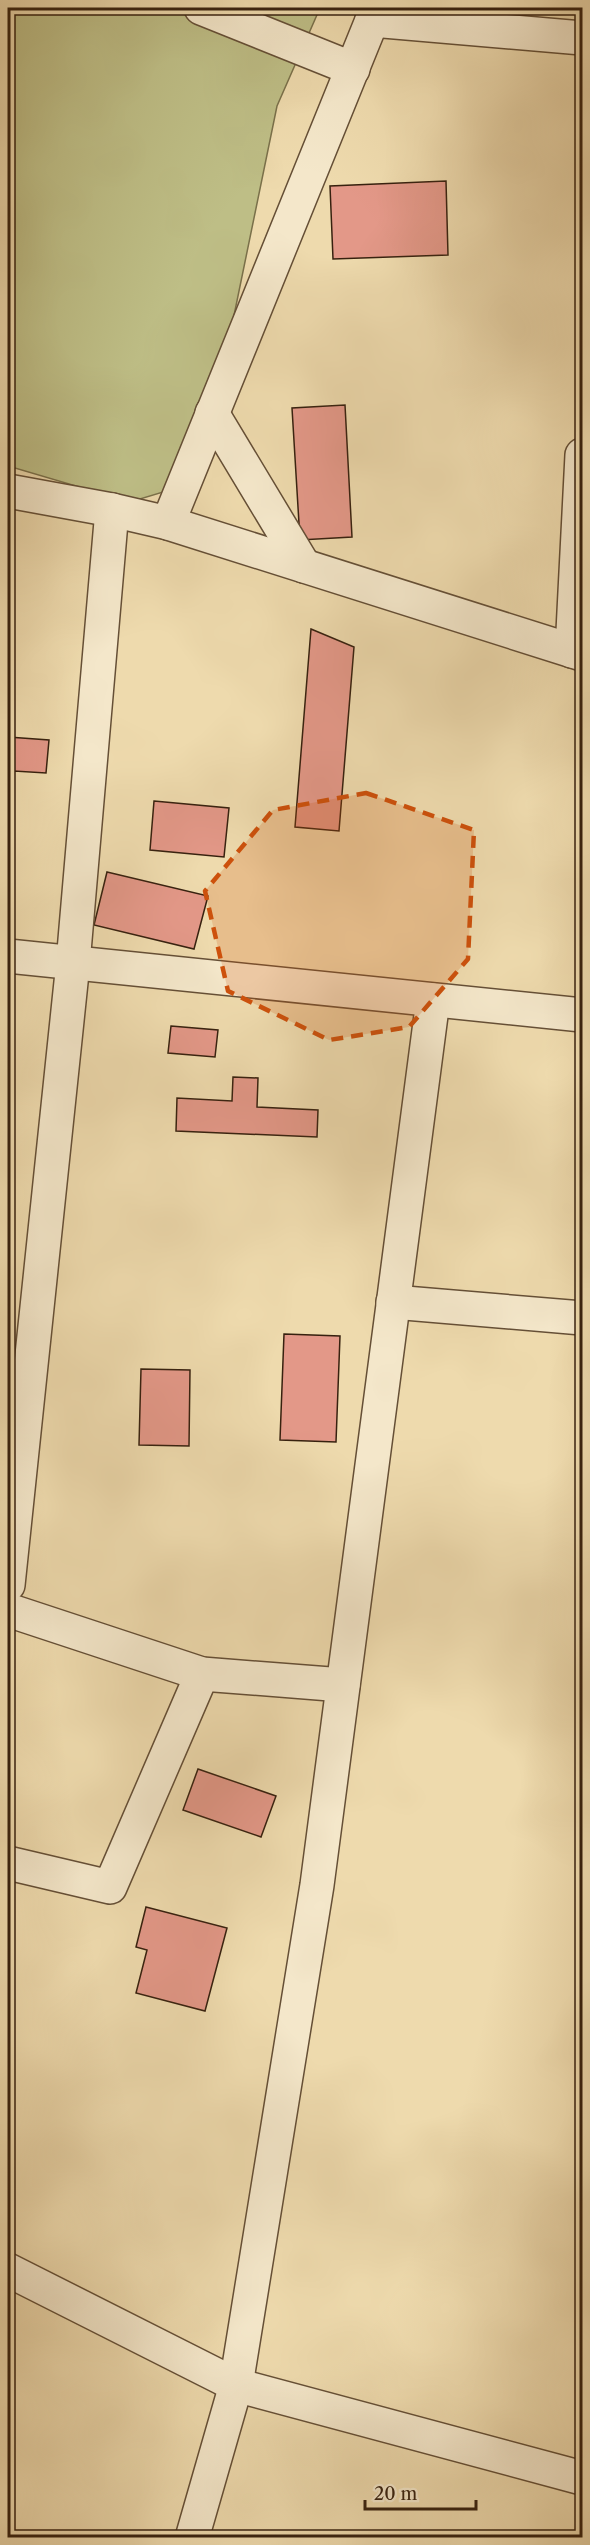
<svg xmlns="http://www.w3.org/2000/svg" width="590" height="2545" viewBox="0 0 590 2545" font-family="'Libre Caslon Text',serif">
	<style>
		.green { fill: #bebe86; stroke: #7a704a; stroke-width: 1.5 }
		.building { fill: #e39888; stroke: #37210f; stroke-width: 1.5 }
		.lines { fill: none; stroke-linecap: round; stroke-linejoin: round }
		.minor-casing { stroke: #654f36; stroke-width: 36 }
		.minor { stroke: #f4e7ca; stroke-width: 33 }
		.marked { fill: #cd510c; fill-opacity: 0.2; stroke: #cd510c; stroke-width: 4.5; stroke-dasharray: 12 8; stroke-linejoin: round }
	</style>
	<rect width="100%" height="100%" fill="#eedaad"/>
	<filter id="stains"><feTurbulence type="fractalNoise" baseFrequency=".00333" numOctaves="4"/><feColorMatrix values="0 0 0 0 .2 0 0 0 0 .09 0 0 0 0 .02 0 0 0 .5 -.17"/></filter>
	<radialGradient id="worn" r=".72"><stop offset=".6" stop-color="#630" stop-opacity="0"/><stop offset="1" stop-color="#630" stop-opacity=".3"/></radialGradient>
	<polygon class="green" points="8,8 320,8 277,106 223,369 170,490 130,502 8,466"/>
	<g class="building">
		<polygon points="446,181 448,255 333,259 330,186"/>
		<polygon points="345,405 352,537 300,540 292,408"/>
		<polygon points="311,629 354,647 339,831 295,827"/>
		<polygon points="8,737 49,740 46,773 14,771 12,791 8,791"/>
		<polygon points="154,801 229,808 224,857 150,850"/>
		<polygon points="107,872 208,896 194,949 94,925"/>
		<polygon points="171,1026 218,1030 215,1057 168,1053"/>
		<polygon points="233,1077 258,1078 257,1107 318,1110 317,1137 176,1131 177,1098 232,1101"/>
		<polygon points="284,1334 340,1336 336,1442 280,1440"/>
		<polygon points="141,1369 190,1370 189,1446 139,1445"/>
		<polygon points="198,1769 276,1796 261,1837 183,1810"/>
		<polygon points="146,1907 227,1928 205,2011 136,1993 147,1950 136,1947"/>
	</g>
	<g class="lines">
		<defs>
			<g id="minor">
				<polyline points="201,8 353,69"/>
				<polyline points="372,20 582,38"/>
				<polyline points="212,413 304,566"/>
				<polyline points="8,491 112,510 168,523 582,654"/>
				<polyline points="168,523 377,8"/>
				<polyline points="572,651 582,455"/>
				<polyline points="8,956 582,1015"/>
				<polyline points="393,1302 582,1318"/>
				<polyline points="8,1585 73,963 112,510"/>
				<polyline points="8,1610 202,1674 343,1685"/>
				<polyline points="8,1863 110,1887 202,1674"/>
				<polyline points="8,2270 236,2385 582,2478"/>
				<polyline points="192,2538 236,2385 317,1885 433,1000"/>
			</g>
		</defs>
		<use href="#minor" class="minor-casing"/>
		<use href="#minor" class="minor"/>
	</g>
	<path class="marked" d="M366 793 474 830 468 959 409 1027 329 1040 228 991 205 891 273 810Z"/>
	<rect width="590" height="2545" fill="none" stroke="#eedaad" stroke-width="30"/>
	<rect x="9" y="9" width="572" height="2527" fill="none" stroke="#37210f" stroke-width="3"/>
	<rect x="15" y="15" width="560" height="2515" fill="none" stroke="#37210f" stroke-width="1.5"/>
	<path d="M365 2500v9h111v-9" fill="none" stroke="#37210f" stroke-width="3"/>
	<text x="374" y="2500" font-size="18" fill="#37210f" stroke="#f4e7ca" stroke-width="4.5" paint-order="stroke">20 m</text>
	<rect width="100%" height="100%" filter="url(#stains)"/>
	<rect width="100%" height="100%" fill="url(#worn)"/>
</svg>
